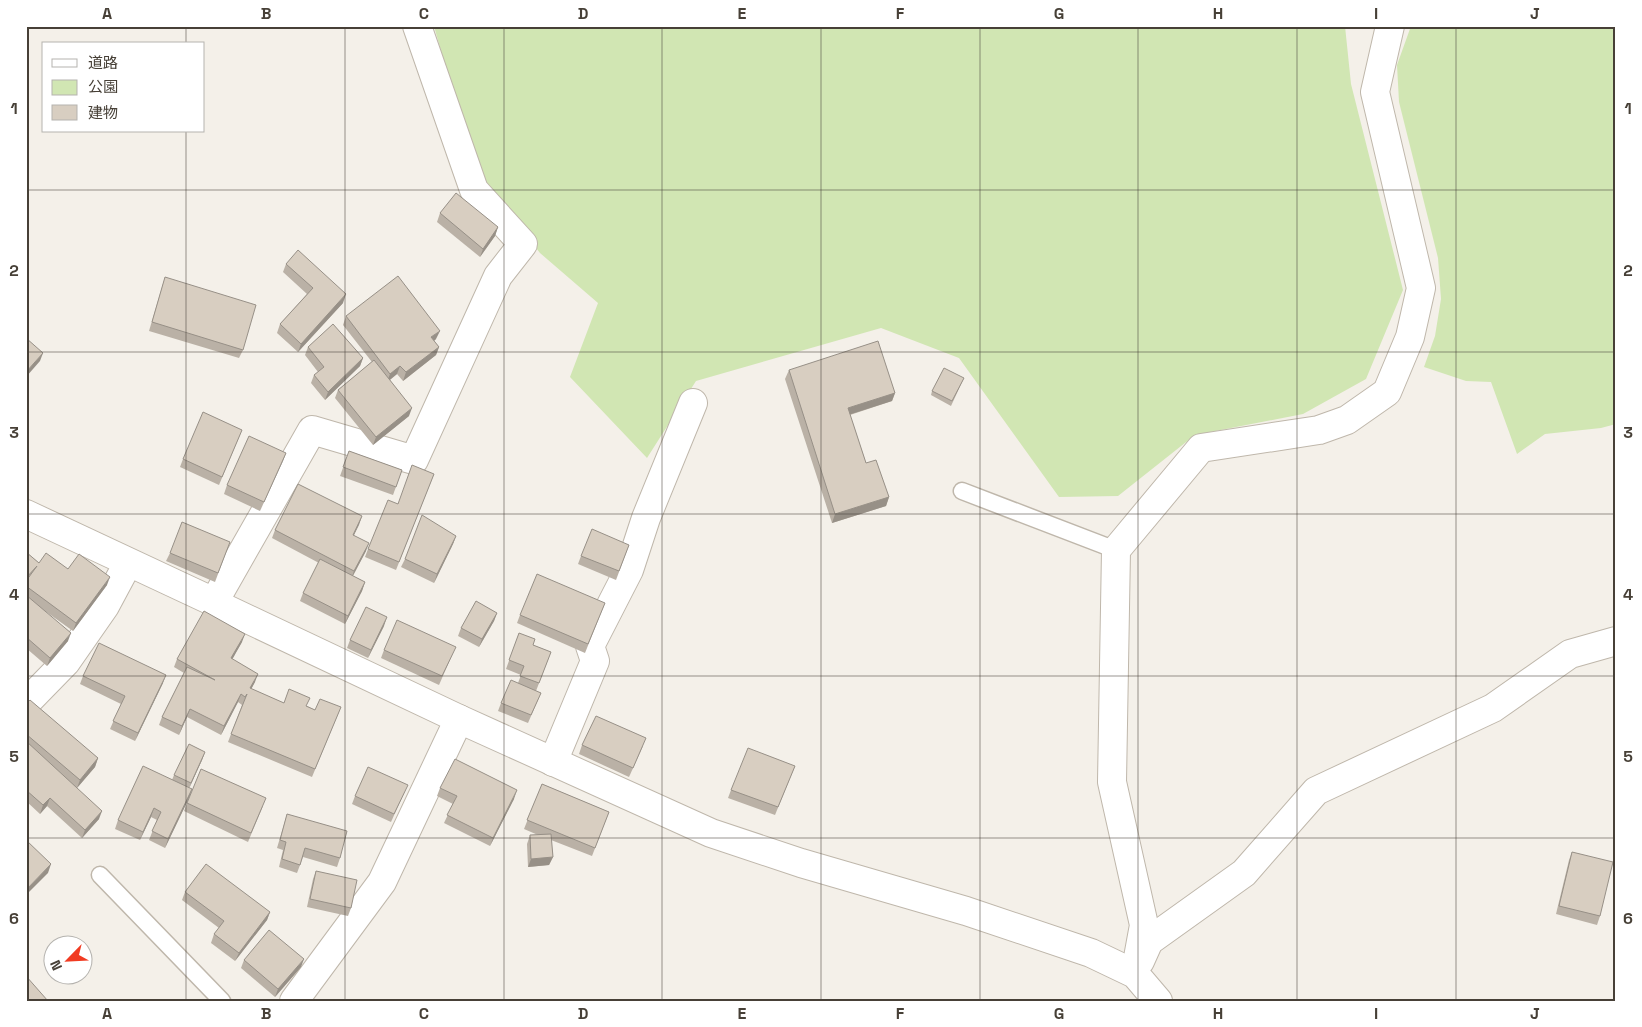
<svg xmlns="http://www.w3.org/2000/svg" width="1642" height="1027" viewBox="0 0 1642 1027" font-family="'Space Grotesk','Noto Sans JP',sans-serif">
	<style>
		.green { fill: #d1e6b3 }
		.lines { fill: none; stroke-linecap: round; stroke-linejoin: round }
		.lane-casing { stroke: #bfb7ab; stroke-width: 19 }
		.street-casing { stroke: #bfb7ab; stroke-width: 30 }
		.lane { stroke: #fff; stroke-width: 16 }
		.street { stroke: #fff; stroke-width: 28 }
		.wall { fill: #bab1a6 }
		.shaded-wall { fill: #979087 }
		.building { fill: #d8cec1; stroke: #979087 }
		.grid { fill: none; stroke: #474037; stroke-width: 1; stroke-opacity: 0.55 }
		.neatline { fill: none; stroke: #474037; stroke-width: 2 }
		.grid-label { font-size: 16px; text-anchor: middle; font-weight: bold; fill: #474037 }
	</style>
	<rect width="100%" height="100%" fill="#f4f0e9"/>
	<g class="green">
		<polygon points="434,26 1345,26 1351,84 1403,290 1366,379 1303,414 1195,435 1118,496 1059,497 959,358 881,328 696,381 647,458 570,377 598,303 540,253 474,169"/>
		<polygon points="1411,26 1616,26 1616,424 1601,428 1545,434 1517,454 1491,382 1466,381 1424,367 1435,336 1441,299 1438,258 1399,102 1397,65"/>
	</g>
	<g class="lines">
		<defs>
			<g id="lane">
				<polyline points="962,491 1116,550"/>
				<polyline points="100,875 222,1001"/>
			</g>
			<g id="street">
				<polyline points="26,514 214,602 220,606 459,719 711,833 801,863 966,911 1091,953 1135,974 1158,1001"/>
				<polyline points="214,602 312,430 414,460 498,276 523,244 474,190 417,26"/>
				<polyline points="26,703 66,662 105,606 128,563"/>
				<polyline points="553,762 595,661 590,646 629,570 646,518 693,403"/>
				<polyline points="1140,961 1149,941 1244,873 1316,791 1493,708 1570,654 1616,641"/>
				<polyline points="1135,974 1144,925 1112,782 1116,550 1201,448 1319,430 1347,420 1387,392 1410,337 1421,288 1375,92 1390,26"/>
				<polyline points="294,1001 382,882 459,719"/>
			</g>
		</defs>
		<use href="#lane" class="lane-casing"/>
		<use href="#street" class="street-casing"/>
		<use href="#lane" class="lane"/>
		<use href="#street" class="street"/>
	</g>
	<g class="wall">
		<polygon points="440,213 498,227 495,236 480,257 437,222"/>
		<polygon points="286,264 343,303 298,352 277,333 280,324 307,294 283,272"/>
		<polygon points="165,277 243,350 239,358 149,331"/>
		<polygon points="346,316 436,339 434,341 439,347 436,355 403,381 397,374 390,380 409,416 373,445 335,398 338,390 372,362 343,325"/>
		<polygon points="308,347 363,358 360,366 325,400 311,383 314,375 318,372 305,355"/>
		<polygon points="789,370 895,393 892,401 850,415 866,463 889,497 886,506 832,523 785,379"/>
		<polygon points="964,378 951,406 931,395 932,391"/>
		<polygon points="242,430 219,485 180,467 183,459"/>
		<polygon points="349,451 402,470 393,495 340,476"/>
		<polygon points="286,453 260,511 224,494 227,485"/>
		<polygon points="434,474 396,570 365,557 368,549 398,504"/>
		<polygon points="362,516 354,535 366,551 353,576 365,582 362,591 345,624 300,601 303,593 319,563 272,538 275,530"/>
		<polygon points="456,536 453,544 434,583 401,567 405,559"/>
		<polygon points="230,542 215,582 166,561 170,553"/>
		<polygon points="629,545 616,580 578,564 581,556"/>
		<polygon points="26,552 39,563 68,569 107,585 73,631 45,611 68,641 47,666 26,648"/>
		<polygon points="605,603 585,653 517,623 520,615"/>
		<polygon points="497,613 494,621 479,647 458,636 461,628"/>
		<polygon points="384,626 368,658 347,648 350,640"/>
		<polygon points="519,633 533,645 551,652 536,691 541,693 528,723 498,711 501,703 518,683 521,675 506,669"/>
		<polygon points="242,642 232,659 255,682 251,689 284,703 307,706 315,710 341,707 312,777 228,742 242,705 238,702 221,735 187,717 179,735 159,725 162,717 184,673 174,667 177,659"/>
		<polygon points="384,650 452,655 439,685 381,658"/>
		<polygon points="83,676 163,683 135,741 110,729 121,704 80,684"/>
		<polygon points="26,704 98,758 95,767 77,788 99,819 82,838 47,806 40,814 26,801"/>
		<polygon points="582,745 643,746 629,777 579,754"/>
		<polygon points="205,752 202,760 189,788 192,789 189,798 165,848 149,840 157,820 151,817 140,840 115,829 118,820 172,780 174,775"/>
		<polygon points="795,766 775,815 728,798 731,790"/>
		<polygon points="542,784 609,812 592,856 551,840 553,857 549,865 528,867 527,844 530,835 538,835 524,829"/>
		<polygon points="440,788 514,799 490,846 444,823 453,804 437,796"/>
		<polygon points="404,793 391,822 352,804 355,796"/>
		<polygon points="187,803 263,806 248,842 184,811"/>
		<polygon points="287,814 340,858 337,867 303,857 297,873 279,867 283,850 277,848"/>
		<polygon points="1572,852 1600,916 1597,925 1556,914 1569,860"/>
		<polygon points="316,871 351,908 348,916 307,907 313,879"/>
		<polygon points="185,892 270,912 267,920 235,961 211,943 214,934 219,928 182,900"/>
		<polygon points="244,960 301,967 275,997 241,968"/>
	</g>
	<g class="shaded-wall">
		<polygon points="498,227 495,236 480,257 483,249"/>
		<polygon points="346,294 343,303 298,352 301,344"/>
		<polygon points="440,331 436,339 428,346 431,337"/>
		<polygon points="439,347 436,355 403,381 406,372"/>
		<polygon points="43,353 40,361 26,377 26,372"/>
		<polygon points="363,358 360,366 325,400 328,392"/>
		<polygon points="400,366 397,374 387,382 390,374"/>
		<polygon points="895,393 892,401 845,416 848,408"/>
		<polygon points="412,408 409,416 373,445 376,437"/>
		<polygon points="286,453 283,461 260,511 264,502"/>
		<polygon points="889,497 886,506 832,523 835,514"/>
		<polygon points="362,516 359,525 350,543 353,535"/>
		<polygon points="456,536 453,544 434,583 437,574"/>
		<polygon points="369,543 366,551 351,579 354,571"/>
		<polygon points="110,577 107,585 73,631 76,623"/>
		<polygon points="365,582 362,591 345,624 348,616"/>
		<polygon points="497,613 494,621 479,647 482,639"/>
		<polygon points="387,617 384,626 368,658 371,650"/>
		<polygon points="71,633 68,641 47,666 50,658"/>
		<polygon points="245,634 242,642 228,667 231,658"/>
		<polygon points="258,674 255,682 247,697 250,688"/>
		<polygon points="166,675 163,683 135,741 138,733"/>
		<polygon points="241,694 238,702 221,735 224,726"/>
		<polygon points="190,709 187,717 179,735 182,726"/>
		<polygon points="205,752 202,760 188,791 191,783"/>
		<polygon points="98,758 95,767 77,788 80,780"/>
		<polygon points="192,789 189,798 165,848 168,839"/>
		<polygon points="517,790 514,799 490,846 493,838"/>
		<polygon points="50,798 47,806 40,814 43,805"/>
		<polygon points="154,808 151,817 140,840 143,832"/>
		<polygon points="102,811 99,819 82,838 85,830"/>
		<polygon points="553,857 549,865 528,867 531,859"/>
		<polygon points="51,864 48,873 26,895 26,890"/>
		<polygon points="270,912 267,920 235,961 239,953"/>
		<polygon points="304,959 301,967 275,997 278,989"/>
	</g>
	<g class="building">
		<polygon points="456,193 498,227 483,249 440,213"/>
		<polygon points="298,250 346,294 301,344 280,324 313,288 286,264"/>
		<polygon points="398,276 440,331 431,337 439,347 406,372 400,366 390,374 346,316"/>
		<polygon points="165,277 256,305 243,350 152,322"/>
		<polygon points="333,324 363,358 328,392 314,375 324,367 308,347"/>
		<polygon points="26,338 43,353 26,372"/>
		<polygon points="878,341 895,393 848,408 866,463 876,460 889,497 835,514 789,370"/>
		<polygon points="374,360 412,408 376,437 338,390"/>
		<polygon points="944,368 964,378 952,401 932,391"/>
		<polygon points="203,412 242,430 222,477 183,459"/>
		<polygon points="249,436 286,453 264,502 227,485"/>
		<polygon points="349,451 402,470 396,487 343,467"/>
		<polygon points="412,465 434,474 399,562 368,549 388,500 398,504"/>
		<polygon points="298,484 362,516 353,535 369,543 354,571 275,530"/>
		<polygon points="422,515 456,536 437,574 405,559"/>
		<polygon points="182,522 230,542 218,573 170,553"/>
		<polygon points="592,529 629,545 619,571 581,556"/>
		<polygon points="26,552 39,563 46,553 68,569 79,554 110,577 76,623 26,586 26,581 37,566 26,578"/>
		<polygon points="320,559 365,582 348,616 303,593"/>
		<polygon points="537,574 605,603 588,644 520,615"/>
		<polygon points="26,595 71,633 50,658 26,637"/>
		<polygon points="476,601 497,613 482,639 461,628"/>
		<polygon points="366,607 387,617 371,650 350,640"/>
		<polygon points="204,611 245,634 231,658 258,674 250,688 284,703 289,689 310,698 306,706 315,710 320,699 341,707 315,769 231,734 247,694 245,697 241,694 224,726 190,709 182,726 162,717 187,667 215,680 177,659"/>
		<polygon points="397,620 456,647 442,676 384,650"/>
		<polygon points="519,633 535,639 533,645 551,652 539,683 520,676 524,666 509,660"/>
		<polygon points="99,643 166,675 138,733 113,721 125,696 83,676"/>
		<polygon points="511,680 541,693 531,715 501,703"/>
		<polygon points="30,700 98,758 80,780 26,734 26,704"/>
		<polygon points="596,716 646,738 633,768 582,745"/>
		<polygon points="26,741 102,811 85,830 50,798 43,805 26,790"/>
		<polygon points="189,744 205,752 191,783 174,775"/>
		<polygon points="748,748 795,766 778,807 731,790"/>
		<polygon points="455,759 517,790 493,838 447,815 457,796 440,788"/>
		<polygon points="143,766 192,789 168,839 152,831 161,812 154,808 143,832 118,820"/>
		<polygon points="368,767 408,785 394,814 355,796"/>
		<polygon points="201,769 266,798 251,833 187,803"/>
		<polygon points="542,784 609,812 595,848 527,820"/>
		<polygon points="287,814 347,831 340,858 305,848 300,865 282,859 286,842 280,840"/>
		<polygon points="551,834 553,857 531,859 530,835"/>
		<polygon points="26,840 51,864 26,890"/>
		<polygon points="1572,852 1613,862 1600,916 1559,906"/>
		<polygon points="206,864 270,912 239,953 214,934 224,921 185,892"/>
		<polygon points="316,871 357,880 351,908 310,899"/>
		<polygon points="269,930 304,959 278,989 244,960"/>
		<polygon points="26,976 48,1001 26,1001"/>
	</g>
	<path class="grid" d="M186 26V44M345 26V1001M504 26V1001M662 26V1001M821 26V1001M980 26V1001M1138 26V1001M1297 26V1001M1456 26V1001M186 131V1001M26 190H1616M26 352H1616M26 514H1616M26 676H1616M26 838H1616"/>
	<rect width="1642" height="1027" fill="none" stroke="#ffffff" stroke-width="55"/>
	<rect x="42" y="42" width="162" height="90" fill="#ffffff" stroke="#b5b3af"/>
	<rect x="52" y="59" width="25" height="8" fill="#ffffff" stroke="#b5b3af"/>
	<text x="88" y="68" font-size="15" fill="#474037">道路</text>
	<rect x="52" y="80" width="25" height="15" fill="#d1e6b3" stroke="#b5b3af"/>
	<text x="88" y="92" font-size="15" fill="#474037">公園</text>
	<rect x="52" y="105" width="25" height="15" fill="#d8cec1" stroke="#b5b3af"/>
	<text x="88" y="118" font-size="15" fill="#474037">建物</text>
	<g transform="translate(68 960) rotate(246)"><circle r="24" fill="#ffffff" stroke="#b5b3af"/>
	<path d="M0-4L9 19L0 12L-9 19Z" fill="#f13b22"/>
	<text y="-8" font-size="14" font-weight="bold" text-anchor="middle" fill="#474037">N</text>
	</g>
	<rect x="28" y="28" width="1586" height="972" class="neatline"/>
	<g class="grid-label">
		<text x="107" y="19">A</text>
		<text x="266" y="19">B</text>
		<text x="424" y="19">C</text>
		<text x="583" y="19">D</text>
		<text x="742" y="19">E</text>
		<text x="900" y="19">F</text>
		<text x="1059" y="19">G</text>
		<text x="1218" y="19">H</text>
		<text x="1376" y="19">I</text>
		<text x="1535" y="19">J</text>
		<text x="14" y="114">1</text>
		<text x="1628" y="114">1</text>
		<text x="14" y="276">2</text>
		<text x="1628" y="276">2</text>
		<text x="14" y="438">3</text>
		<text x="1628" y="438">3</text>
		<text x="14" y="600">4</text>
		<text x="1628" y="600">4</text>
		<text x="14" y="762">5</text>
		<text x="1628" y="762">5</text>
		<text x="14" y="924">6</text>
		<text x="1628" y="924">6</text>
		<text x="107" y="1019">A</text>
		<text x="266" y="1019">B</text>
		<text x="424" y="1019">C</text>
		<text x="583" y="1019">D</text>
		<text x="742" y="1019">E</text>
		<text x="900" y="1019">F</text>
		<text x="1059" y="1019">G</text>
		<text x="1218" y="1019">H</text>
		<text x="1376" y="1019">I</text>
		<text x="1535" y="1019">J</text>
	</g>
</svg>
